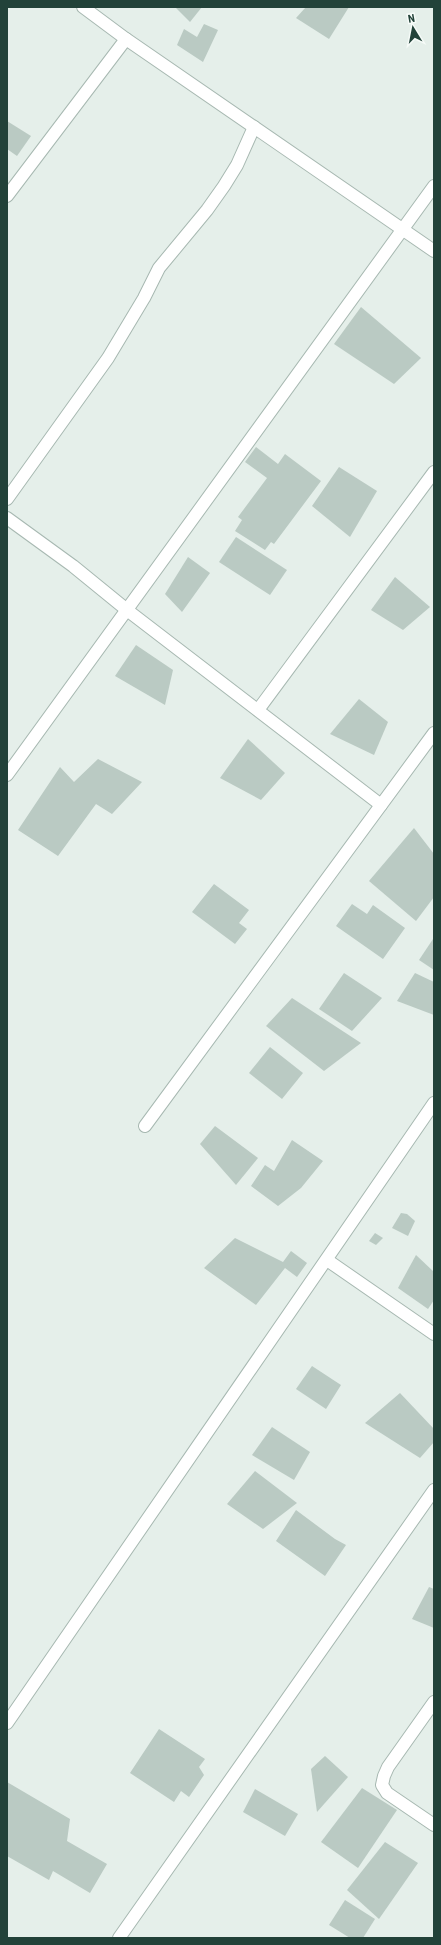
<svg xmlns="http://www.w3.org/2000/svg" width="441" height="1945" viewBox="0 0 441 1945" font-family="'Roboto Condensed',sans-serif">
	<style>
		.building { fill: #bacac3 }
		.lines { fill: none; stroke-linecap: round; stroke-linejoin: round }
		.minor-casing { stroke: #a7b8b1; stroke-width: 14 }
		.minor { stroke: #fff; stroke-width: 12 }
	</style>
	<rect width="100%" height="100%" fill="#e5efea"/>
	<g class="building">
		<polygon points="175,7 202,7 190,22"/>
		<polygon points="306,7 349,7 329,39 296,18"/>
		<polygon points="204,24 218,30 203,62 177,45 184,29 197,37"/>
		<polygon points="7,121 31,136 17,156 7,149"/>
		<polygon points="361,307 421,358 394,384 334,344"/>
		<polygon points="256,447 278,464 285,454 321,481 274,544 271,542 265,550 235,531 242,520 238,517 267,478 245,462"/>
		<polygon points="339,467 377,491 350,537 312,506"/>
		<polygon points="236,537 287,570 270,595 219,562"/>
		<polygon points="188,557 210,573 182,612 165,594"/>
		<polygon points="395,577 430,607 403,630 371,610"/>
		<polygon points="136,645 173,670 165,705 115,676"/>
		<polygon points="359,699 388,722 374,755 330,734"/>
		<polygon points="248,739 285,773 261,800 220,778"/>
		<polygon points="98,759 142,782 112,814 96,804 58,856 18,830 60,767 74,782"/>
		<polygon points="414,828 434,854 434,897 416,921 369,881"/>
		<polygon points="214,884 249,910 239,923 247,929 235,944 192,912"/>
		<polygon points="352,904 367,914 373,905 405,928 383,959 336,926"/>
		<polygon points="433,939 434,939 434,970 419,960"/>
		<polygon points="344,973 382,998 352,1031 319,1009"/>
		<polygon points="415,973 434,982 434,1015 397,1001"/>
		<polygon points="292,998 361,1043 324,1071 266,1026"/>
		<polygon points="270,1047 303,1073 282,1099 249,1073"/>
		<polygon points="215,1126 258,1158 236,1185 200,1144"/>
		<polygon points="292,1140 323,1161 301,1188 278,1206 251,1186 265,1165 274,1171"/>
		<polygon points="401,1213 407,1214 415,1221 408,1236 392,1228"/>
		<polygon points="375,1233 383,1238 376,1245 369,1241"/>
		<polygon points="235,1238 283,1262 291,1251 307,1263 297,1277 285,1268 256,1305 204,1268"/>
		<polygon points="416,1255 434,1272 434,1300 428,1309 398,1288"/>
		<polygon points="312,1366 341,1385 326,1409 296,1389"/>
		<polygon points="400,1393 434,1429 434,1442 420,1458 365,1423"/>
		<polygon points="272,1427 310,1452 294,1480 252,1455"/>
		<polygon points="255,1471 297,1503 263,1529 227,1504"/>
		<polygon points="296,1510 335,1539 346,1545 325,1576 276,1541"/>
		<polygon points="429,1587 434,1589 434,1628 412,1619"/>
		<polygon points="159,1729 205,1759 199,1767 204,1775 189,1797 181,1791 174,1802 130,1773"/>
		<polygon points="325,1756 348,1777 317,1812 311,1769"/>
		<polygon points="7,1782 70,1819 67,1841 107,1864 90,1893 53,1871 49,1880 7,1856"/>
		<polygon points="362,1788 397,1810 358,1868 321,1842"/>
		<polygon points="255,1789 298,1814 285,1836 243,1812"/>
		<polygon points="385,1842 418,1863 379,1919 347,1890"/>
		<polygon points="345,1900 375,1919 363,1938 350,1938 329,1925"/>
	</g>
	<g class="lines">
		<defs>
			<g id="minor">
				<polyline points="83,7 126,39 434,251"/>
				<polyline points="7,196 126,39"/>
				<polyline points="7,499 108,358 144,298 159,268 207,210 224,186 237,165 254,127"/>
				<polyline points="7,518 73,566 127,610 381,805"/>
				<polyline points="258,710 434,472"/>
				<polyline points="7,775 434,186"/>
				<polyline points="145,1126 434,733"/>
				<polyline points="327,1260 434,1334"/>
				<polyline points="434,1702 388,1767 384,1776 382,1785 387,1793 434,1825"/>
				<polyline points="7,1723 434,1103"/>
				<polyline points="119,1938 434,1490"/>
			</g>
		</defs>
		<use href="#minor" class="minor-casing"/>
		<use href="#minor" class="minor"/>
	</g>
	<rect width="441" height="1945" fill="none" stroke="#224239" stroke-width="16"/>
	<g transform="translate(413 28) rotate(350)" stroke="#f6fbf8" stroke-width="3" paint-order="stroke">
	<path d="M0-3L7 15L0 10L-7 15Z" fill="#224239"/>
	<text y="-6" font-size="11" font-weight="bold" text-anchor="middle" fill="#224239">N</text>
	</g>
</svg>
